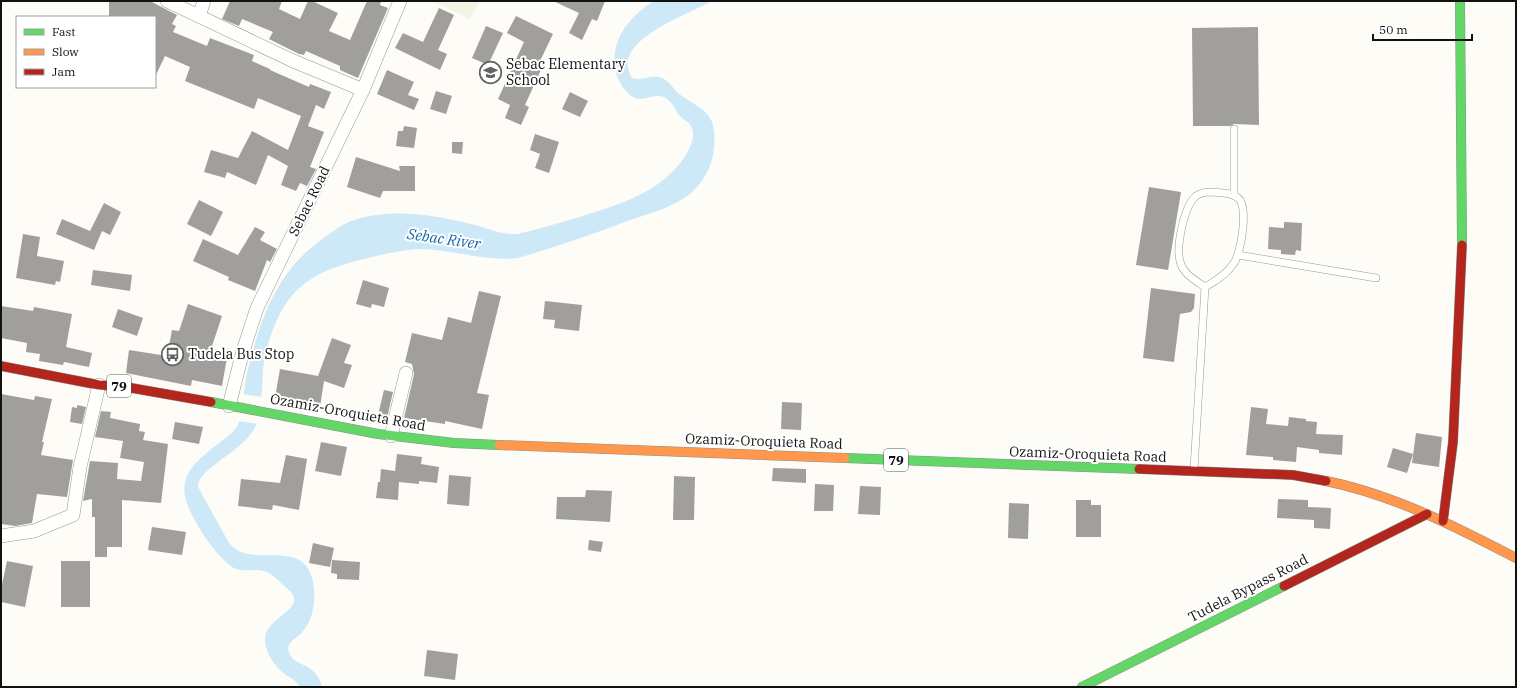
<svg xmlns="http://www.w3.org/2000/svg" width="1517" height="688" viewBox="0 0 1517 688" font-family="'IBM Plex Serif',serif">
	<style>
		.pitch { fill: #f0f6e1 }
		.water { fill: #cde8f7 }
		.pier { fill: #fdfcf7 }
		.building { fill: #a19f9c }
		.lines { fill: none; stroke-linecap: round; stroke-linejoin: round }
		.lane-casing { stroke: #979795; stroke-width: 8 }
		.street-casing { stroke: #979795; stroke-width: 14 }
		.fast-casing { stroke: #8e8d8b; stroke-width: 10 }
		.slow-casing { stroke: #8e8d8b; stroke-width: 10 }
		.jam-casing { stroke: #8e8d8b; stroke-width: 10 }
		.lane { stroke: #fffffe; stroke-width: 7 }
		.street { stroke: #fffffe; stroke-width: 13 }
		.fast { stroke: #63d668; stroke-width: 9 }
		.slow { stroke: #ff974d; stroke-width: 9 }
		.jam { stroke: #b3261e; stroke-width: 9 }
		.labels { text-anchor: middle; stroke-width: 4; stroke-linejoin: round; paint-order: stroke }
		.shield { fill: #fff; stroke: #585858; stroke-width: 1 }
		.shield-label { font-size: 13px; font-weight: bold; fill: #111 }
		.poi-label { font-size: 14px; fill: #111; stroke: #fff; text-anchor: start }
		.street-label { font-size: 14px; fill: #111; stroke: #fff }
		.water-label { font-size: 15px; font-style: italic; fill: #1768a6; stroke: #fff }
	</style>
	<rect width="100%" height="100%" fill="#fdfcf7"/>
	<polygon class="pitch" points="432,1 479,1 470,19"/>
	<path class="water" d="M654 1H712C690 14 608 41 632 78 643 82 653 73 664 79 671 83 675 92 682 96 706 112 717 114 714 148 713 164 704 182 691 193 674 207 651 213 630 220 593 234 556 247 518 258 484 262 452 249 419 249 402 250 384 254 368 258 322 269 292 281 274 327 268 341 264 357 263 371 262 388 262 406 257 422 249 450 197 467 198 487L229 543C251 571 304 535 313 582 316 597 314 619 303 631 298 638 289 640 288 649 292 670 314 658 322 687H300C296 680 292 679 286 675 275 667 264 652 265 638 267 617 305 610 291 592 288 589 285 587 282 584 273 576 269 570 255 570 249 570 243 571 236 569 218 561 188 515 185 496 180 469 206 454 224 439 229 435 235 431 238 425 244 411 243 393 246 378 259 323 274 274 321 240 331 233 340 225 351 221 391 207 436 215 475 225 490 229 502 235 517 234 536 230 554 224 573 219 615 206 661 194 686 155 691 146 696 136 691 126 689 122 684 120 680 116 674 109 671 97 659 96 650 95 642 102 633 97 625 92 620 84 617 76 607 44 628 17 654 1Z"/>
	<polygon class="pier" points="242,394 264,397 259,424 237,421"/>
	<g class="building">
		<polygon points="109,1 150,1 177,15 172,24 176,26 173,32 207,46 210,38 254,55 252,61 270,69 270,70 309,87 310,84 331,92 324,109 316,105 308,126 324,132 310,167 316,169 307,186 300,183 296,191 281,185 288,166 268,155 256,185 227,172 225,178 204,172 211,150 238,158 252,131 288,150 301,116 258,98 254,109 185,81 190,67 165,56 155,77 155,17 109,17"/>
		<polygon points="230,1 282,1 279,9 300,19 308,1 312,1 338,13 329,31 350,40 367,1 381,1 380,5 388,8 358,78 340,70 340,66 306,51 304,55 299,54 269,39 273,32 242,19 239,26 222,19"/>
		<polygon points="553,1 605,1 597,21 592,19 582,40 569,33 579,13"/>
		<polygon points="439,8 454,15 438,50 447,54 440,70 395,48 403,33 423,42"/>
		<polygon points="516,16 553,34 541,59 545,61 525,105 529,107 521,125 505,118 510,105 498,99 524,42 507,33"/>
		<polygon points="486,26 503,33 488,65 472,58"/>
		<polygon points="1258,27 1259,125 1234,124 1230,126 1193,126 1192,28"/>
		<polygon points="387,70 414,82 408,95 419,99 414,110 377,94"/>
		<polygon points="436,91 452,96 446,114 430,109"/>
		<polygon points="570,92 588,101 580,117 562,109"/>
		<polygon points="404,126 417,128 414,148 396,146 398,131 403,131"/>
		<polygon points="535,134 559,142 549,173 535,168 540,154 530,150"/>
		<polygon points="452,142 463,142 462,154 452,153"/>
		<polygon points="356,157 400,171 399,166 415,166 415,191 383,191 380,198 347,187"/>
		<polygon points="1149,187 1181,192 1168,270 1136,265"/>
		<polygon points="199,200 223,212 211,236 187,224"/>
		<polygon points="104,203 121,212 110,235 102,231 94,250 56,234 62,219 90,231"/>
		<polygon points="1284,222 1302,223 1301,251 1296,250 1295,255 1281,254 1281,250 1268,249 1269,227 1284,228"/>
		<polygon points="255,227 265,232 260,240 277,249 270,262 267,260 255,291 228,280 229,277 193,261 203,239 238,255"/>
		<polygon points="23,234 40,237 37,256 64,261 60,282 56,281 55,285 16,278"/>
		<polygon points="93,270 132,275 130,291 91,285"/>
		<polygon points="363,280 389,288 384,307 372,304 371,308 356,304"/>
		<polygon points="1151,288 1195,294 1194,308 1191,312 1180,314 1174,362 1143,358"/>
		<polygon points="479,291 501,296 477,393 489,395 482,429 445,421 445,424 404,418 414,374 412,364 405,362 412,333 442,340 448,317 471,323"/>
		<polygon points="545,301 582,305 579,331 554,328 555,320 543,319"/>
		<polygon points="188,304 222,316 211,349 228,352 222,386 192,380 191,386 126,373 129,350 167,356 172,330 179,331"/>
		<polygon points="1,306 33,311 34,307 72,314 66,347 92,353 89,367 64,362 63,365 39,361 40,354 26,352 27,343 1,338"/>
		<polygon points="118,309 143,318 137,336 112,327"/>
		<polygon points="332,338 351,345 344,363 352,365 344,388 324,381 320,407 275,398 280,369 318,376"/>
		<polygon points="384,390 393,392 387,418 378,415"/>
		<polygon points="1,394 34,400 35,396 52,399 42,442 44,442 41,455 73,460 67,497 37,494 32,523 15,526 1,524"/>
		<polygon points="782,402 802,403 801,430 781,429"/>
		<polygon points="77,405 86,407 82,424 70,422 72,407 77,408"/>
		<polygon points="1251,407 1268,409 1266,424 1288,426 1289,417 1306,419 1306,421 1317,422 1316,434 1343,435 1342,455 1319,453 1319,450 1297,447 1296,462 1273,460 1273,457 1246,455"/>
		<polygon points="101,411 111,412 110,418 140,424 139,431 145,432 143,440 168,444 161,503 122,500 122,547 107,547 107,557 95,557 95,517 92,517 92,499 83,501 90,461 118,463 117,479 141,481 144,462 120,458 123,441 95,437"/>
		<polygon points="175,422 203,427 199,444 172,439"/>
		<polygon points="1416,433 1442,437 1439,467 1412,463"/>
		<polygon points="321,442 347,447 341,476 315,471"/>
		<polygon points="1393,448 1413,454 1407,473 1387,467"/>
		<polygon points="397,454 422,457 421,464 439,467 437,483 419,481 419,484 399,482 398,500 376,498 378,482 380,482 381,469 395,471"/>
		<polygon points="286,455 307,459 299,510 273,505 272,510 238,506 241,479 280,483"/>
		<polygon points="773,468 806,469 806,483 772,481"/>
		<polygon points="449,475 471,477 469,506 447,504"/>
		<polygon points="674,476 695,477 694,520 673,520"/>
		<polygon points="815,484 834,485 833,511 814,511"/>
		<polygon points="860,486 881,487 880,515 858,514"/>
		<polygon points="586,490 612,491 610,522 556,519 557,497 585,497"/>
		<polygon points="1278,499 1308,500 1308,507 1331,508 1330,529 1314,528 1314,520 1277,518"/>
		<polygon points="1076,500 1091,500 1091,505 1101,505 1101,537 1076,537"/>
		<polygon points="1009,503 1029,504 1028,539 1008,538"/>
		<polygon points="152,527 186,532 182,555 148,550"/>
		<polygon points="589,540 603,542 601,552 588,550"/>
		<polygon points="313,543 334,548 330,567 309,563"/>
		<polygon points="332,560 360,562 359,580 337,579 337,574 331,573"/>
		<polygon points="7,561 33,566 25,607 1,602 1,589"/>
		<rect x="61" y="561" width="29" height="46"/>
		<polygon points="427,650 458,654 455,680 424,676"/>
	</g>
	<g class="lines">
		<defs>
			<g id="lane">
				<path d="M1211 192C1219 193 1231 192 1238 198 1249 206 1241 253 1234 263 1227 274 1216 281 1205 287 1196 281 1182 273 1180 261 1176 246 1184 206 1196 196 1200 193 1205 192 1211 192Z"/>
				<polyline points="1234,195 1234,129"/>
				<polyline points="1238,255 1376,278"/>
				<polyline points="1194,469 1205,287"/>
			</g>
			<g id="street">
				<polyline points="167,1 291,60 363,90"/>
				<polyline points="199,16 204,1"/>
				<polyline points="229,406 243,351 257,308 363,90 400,1"/>
				<polyline points="391,436 406,373"/>
				<polyline points="1,536 34,531 73,515 80,467 99,385"/>
			</g>
			<g id="fast">
				<polyline points="1460,1 1462,245"/>
				<polyline points="211,402 378,434 454,443 499,445"/>
				<polyline points="845,458 1139,469"/>
				<polyline points="1082,687 1284,586"/>
			</g>
			<g id="slow">
				<polyline points="499,445 845,458"/>
				<path d="M1326 481C1394 495 1454 526 1516 558"/>
			</g>
			<g id="jam">
				<polyline points="1,366 99,385 126,387 211,402"/>
				<polyline points="1139,469 1293,475 1326,481"/>
				<polyline points="1443,521 1453,442 1462,245"/>
				<polyline points="1284,586 1427,514"/>
			</g>
		</defs>
		<use href="#lane" class="lane-casing"/>
		<use href="#street" class="street-casing"/>
		<use href="#fast" class="fast-casing"/>
		<use href="#slow" class="slow-casing"/>
		<use href="#jam" class="jam-casing"/>
		<use href="#lane" class="lane"/>
		<use href="#street" class="street"/>
		<use href="#fast" class="fast"/>
		<use href="#slow" class="slow"/>
		<use href="#jam" class="jam"/>
	</g>
	<defs>
		<symbol id="school-ring" viewBox="-11 -11 22 22"><circle r="9.5" fill="#fff" stroke="#646362" stroke-width="1.5"/><path d="M0-5L7-2L0 1L-7-2ZM-4 1L0 2.5L4 1V4Q0 6-4 4Z" fill="#646362"/></symbol>
		<symbol id="bus-ring" viewBox="-11 -11 22 22"><circle r="9.5" fill="#fff" stroke="#646362" stroke-width="1.5"/><path d="M-5-6H5V4H4V6H2V4H-2V6H-4V4H-5ZM-3.5-4V0h7V-4ZM-3.5 1.2v1.5H-2V1.2ZM2 1.2v1.5H3.5V1.2Z" fill="#646362"/></symbol>
	</defs>
	<g fill-rule="evenodd">
		<use href="#school-ring" x="478" y="60" width="25" height="25"/>
		<use href="#bus-ring" x="160" y="342" width="25" height="25"/>
	</g>
	<g class="labels">
		<g class="shield">
			<rect x="107" y="375" width="24" height="22" rx="3"/>
			<rect x="884" y="449" width="24" height="22" rx="3"/>
		</g>
		<g class="shield-label">
			<text x="119" y="391">79</text>
			<text x="896" y="465">79</text>
		</g>
		<g class="poi-label">
			<text x="506" y="69">Sebac Elementary<tspan x="506" dy="16">School</tspan></text>
			<text x="188" y="359">Tudela Bus Stop</text>
		</g>
		<g class="street-label">
			<text transform="translate(309 201) rotate(-64)" y="5">Sebac Road</text>
			<text transform="translate(348 412) rotate(10)" y="5">Ozamiz-Oroquieta Road</text>
			<text transform="translate(764 441) rotate(2)" y="5">Ozamiz-Oroquieta Road</text>
			<text transform="translate(1088 454) rotate(2)" y="5">Ozamiz-Oroquieta Road</text>
			<text transform="translate(1248 588) rotate(-27)" y="5">Tudela Bypass Road</text>
		</g>
		<g class="water-label">
			<text transform="translate(444 239) rotate(8)" y="5">Sebac River</text>
		</g>
	</g>
	<rect width="1517" height="688" fill="none" stroke="#111111" stroke-width="4"/>
	<rect x="16" y="16" width="140" height="72" fill="#ffffff" stroke="#a0a0a0"/>
	<rect x="24" y="29" width="20" height="6" fill="#63d668" stroke="#a0a0a0"/>
	<text x="52" y="36" font-size="12" fill="#111111">Fast</text>
	<rect x="24" y="49" width="20" height="6" fill="#ff974d" stroke="#a0a0a0"/>
	<text x="52" y="56" font-size="12" fill="#111111">Slow</text>
	<rect x="24" y="69" width="20" height="6" fill="#b3261e" stroke="#a0a0a0"/>
	<text x="52" y="76" font-size="12" fill="#111111">Jam</text>
	<path d="M1373 34v6h99v-6" fill="none" stroke="#111111" stroke-width="2"/>
	<text x="1379" y="34" font-size="12" fill="#111111" stroke="#ffffff" stroke-width="3" paint-order="stroke">50 m</text>
</svg>
